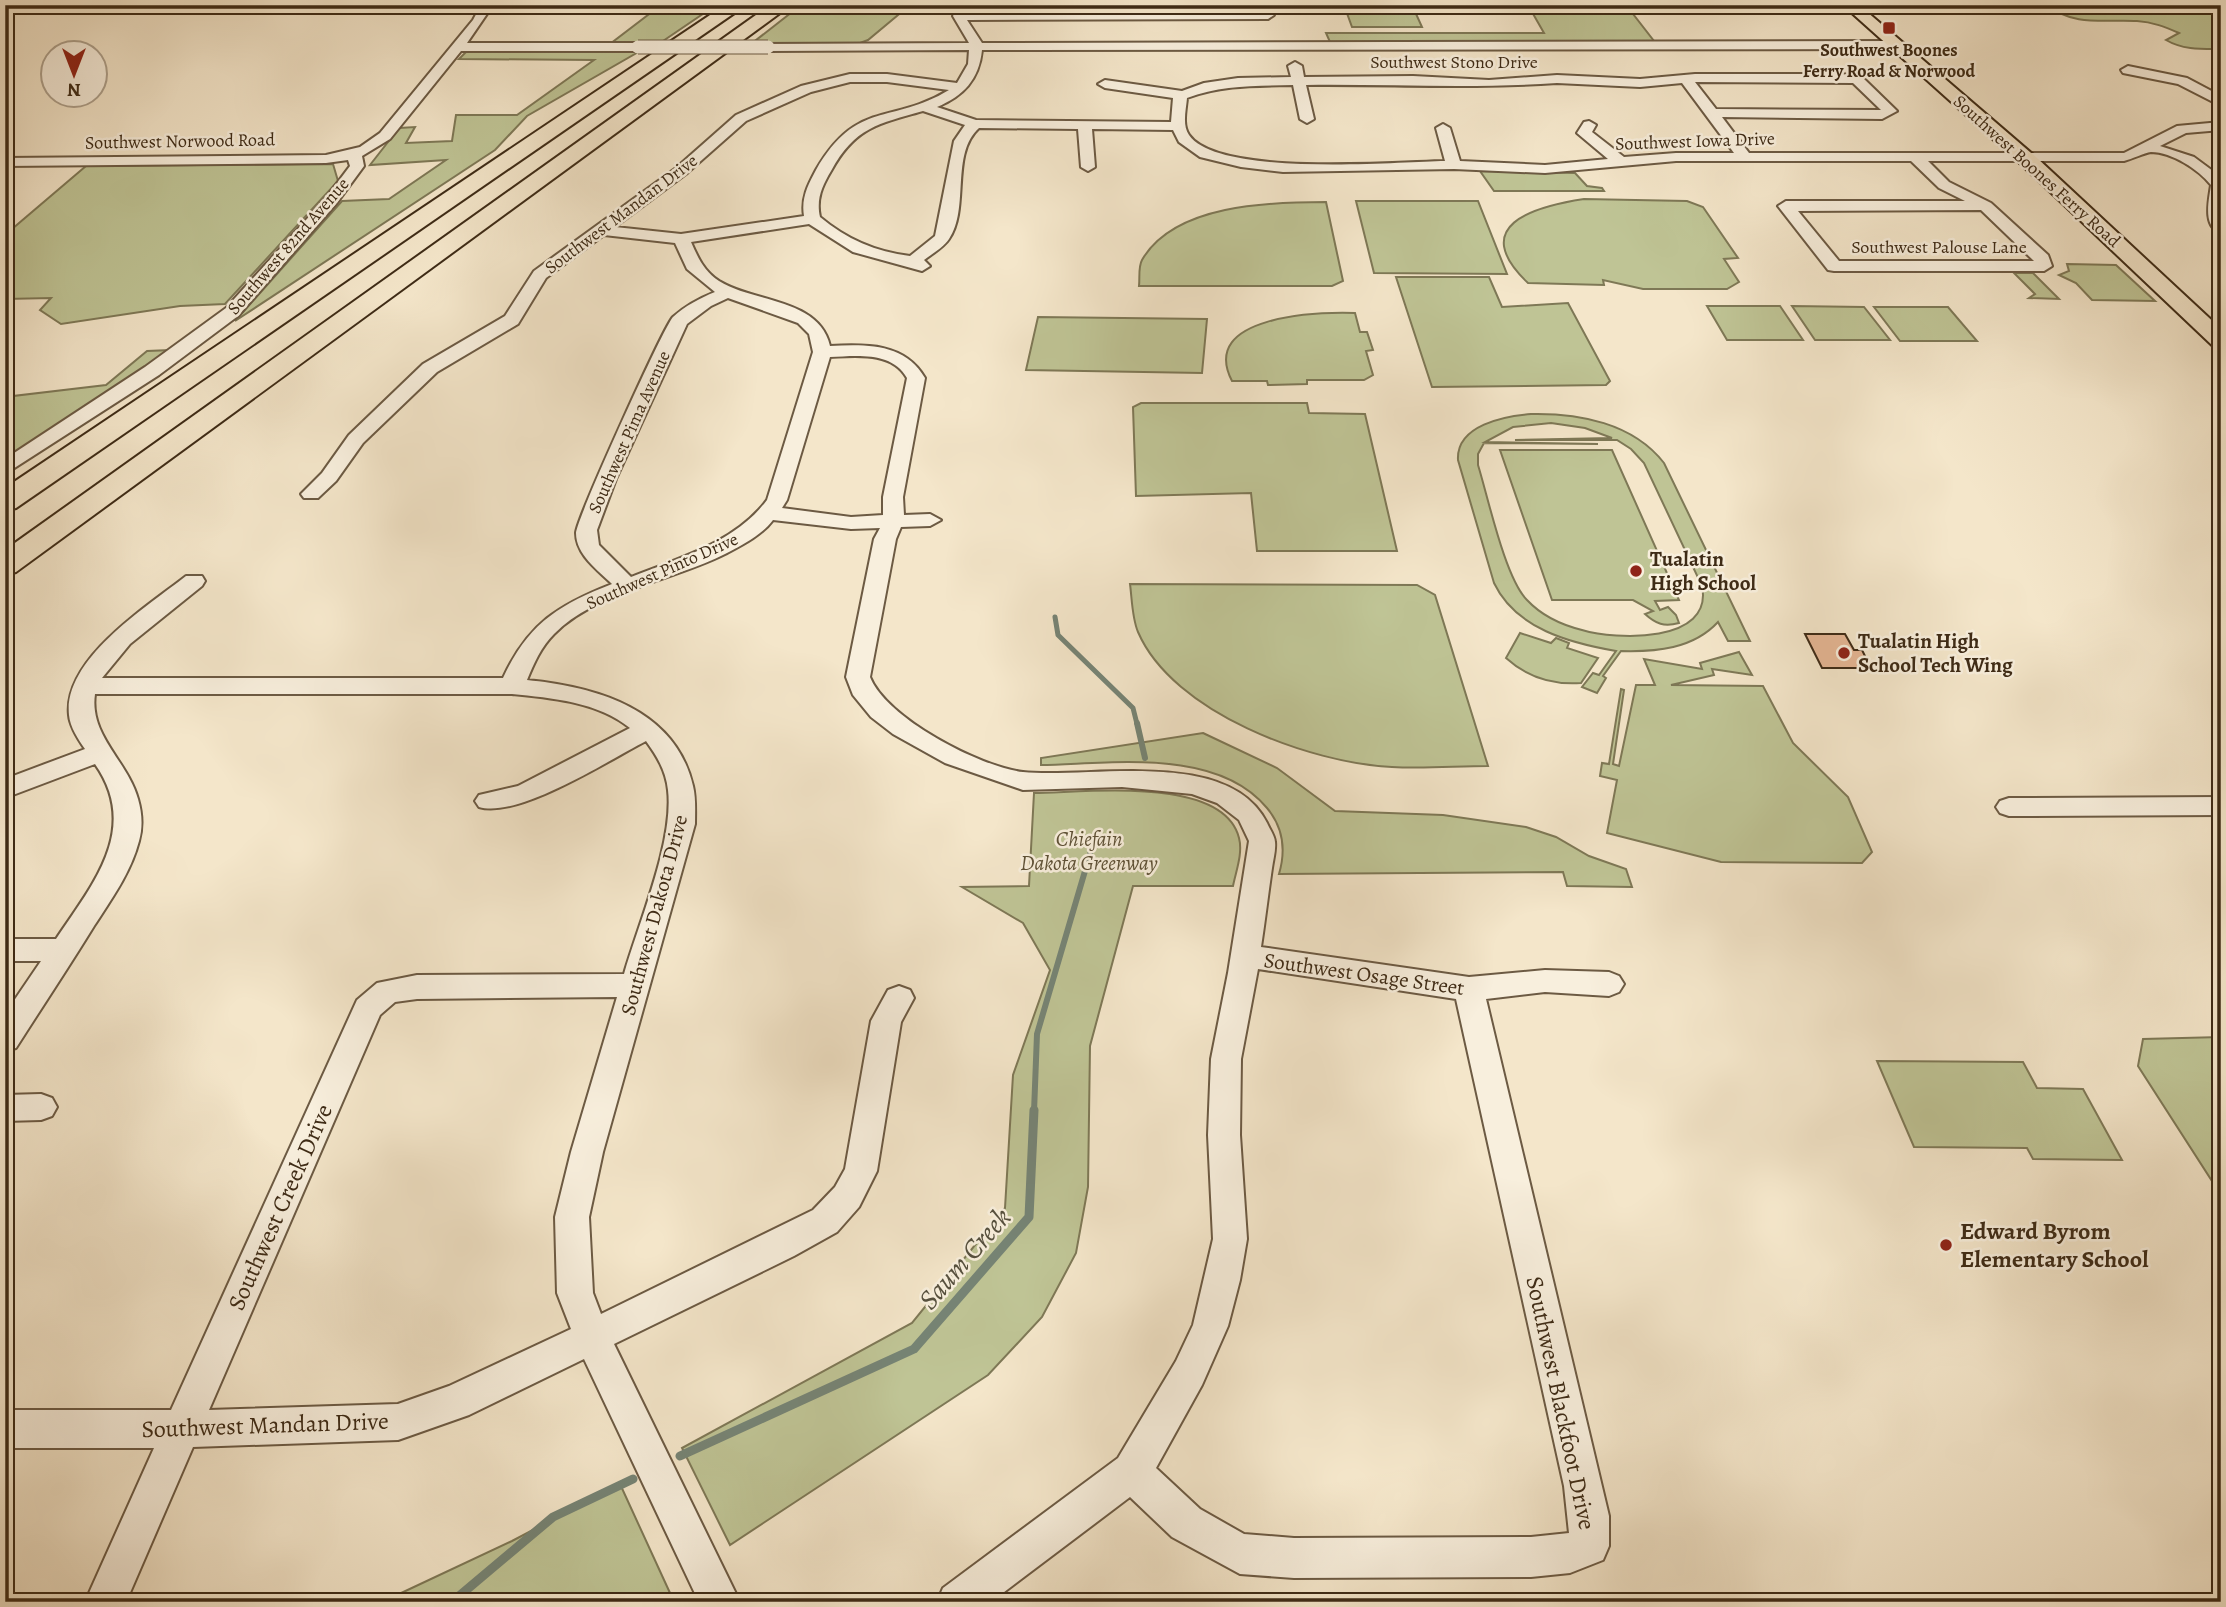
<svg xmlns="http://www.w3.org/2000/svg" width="2226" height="1607" viewBox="0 0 2226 1607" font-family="Alegreya,serif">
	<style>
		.green { fill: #bfc495; stroke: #7e7856; stroke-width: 2; fill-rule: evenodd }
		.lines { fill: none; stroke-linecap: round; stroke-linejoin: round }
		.stream-far2 { stroke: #768475; stroke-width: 5 }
		.stream-far1 { stroke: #768475; stroke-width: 6 }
		.stream { stroke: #768475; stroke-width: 9 }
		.building { fill: #e6b795; stroke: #3e2b16; stroke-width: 2 }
		.minor-casing { stroke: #6c5a43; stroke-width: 4 }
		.major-casing { stroke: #3e2b16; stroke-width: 4 }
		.highway-casing { stroke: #3e2b16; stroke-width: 4 }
		.minor { fill: #f8efdd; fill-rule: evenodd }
		.major { fill: #f4e6ca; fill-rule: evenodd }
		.highway { fill: #f4e6ca; fill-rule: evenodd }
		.minor-bridge-casing { stroke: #6c5a43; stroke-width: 15; stroke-linecap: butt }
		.minor-bridge { stroke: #f8efdd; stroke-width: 13 }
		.poi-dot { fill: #8f2418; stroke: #f8efdd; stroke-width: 2.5 }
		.labels { text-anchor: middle; stroke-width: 5; stroke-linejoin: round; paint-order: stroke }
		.far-poi-label { font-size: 18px; font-weight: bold; fill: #3e2b16; stroke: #f8efdd }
		.far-street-label { font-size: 18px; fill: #3e2b16; stroke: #f8efdd }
		.poi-label { font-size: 21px; font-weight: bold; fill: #3e2b16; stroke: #f8efdd; text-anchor: start }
		.park-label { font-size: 21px; font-style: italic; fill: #5e5136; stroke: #f8efdd }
		.street-label { font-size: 21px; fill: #3e2b16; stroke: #f8efdd }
		.near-street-label { font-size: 24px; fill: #3e2b16; stroke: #f8efdd }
		.near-poi-label { font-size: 24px; font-weight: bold; fill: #3e2b16; stroke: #f8efdd; text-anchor: start }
		.near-water-label { font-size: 28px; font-style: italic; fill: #56503e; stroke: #f8efdd }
	</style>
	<rect width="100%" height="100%" fill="#f4e6ca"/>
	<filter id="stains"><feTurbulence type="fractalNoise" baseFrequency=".00286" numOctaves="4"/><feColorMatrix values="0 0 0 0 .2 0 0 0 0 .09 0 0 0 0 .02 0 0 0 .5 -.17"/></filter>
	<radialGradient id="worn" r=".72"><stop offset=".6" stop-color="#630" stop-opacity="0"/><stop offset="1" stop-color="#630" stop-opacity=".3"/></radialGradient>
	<g class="green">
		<polygon points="661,5 716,5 660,43 610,44"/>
		<polygon points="801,5 910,5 868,40 860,43 751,44"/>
		<polygon points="1344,5 1412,5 1422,27 1352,27"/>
		<polygon points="1528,5 1626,5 1654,41 1330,42 1326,33 1544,33"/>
		<path d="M2049 5H2221V49C2202 49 2183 50 2166 40L2179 33C2165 27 2153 22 2137 21 2108 19 2071 27 2049 5Z"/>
		<polygon points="467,51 640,51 527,116 495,150 235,321 342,201 389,199 446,160 370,165 399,128 415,127 406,143 452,141 456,115 517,115 594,60 459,59"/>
		<polygon points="333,164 338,181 225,304 180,306 61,324 40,310 51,298 5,299 5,235 86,166"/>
		<polygon points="1480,171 1575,173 1587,186 1602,188 1604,191 1494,191"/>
		<path d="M1584 199 1687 201 1703 207 1738 258 1724 259 1739 282 1727 289H1643L1603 280 1604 285 1528 283C1468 226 1532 207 1584 199Z"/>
		<polygon points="1356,201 1478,201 1507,274 1374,273"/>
		<path d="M1326 202 1343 281 1332 286H1139C1140 278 1138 267 1142 260 1174 204 1270 202 1326 202Z"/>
		<polygon points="2067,264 2116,265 2155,301 2092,300 2076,283 2059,275 2069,271"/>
		<polygon points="2014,273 2033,273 2059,299 2029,298 2035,294"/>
		<polygon points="1396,277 1489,277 1502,307 1568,303 1610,381 1606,385 1432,387"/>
		<polygon points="1707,306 1780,306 1803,340 1727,340"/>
		<polygon points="1792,306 1864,307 1890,340 1815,340"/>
		<polygon points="1874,307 1948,307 1977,341 1900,341"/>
		<path d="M1355 313 1360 332H1367L1373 350 1366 351 1373 375 1364 380H1307V384L1268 385 1267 381H1232C1198 315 1319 312 1355 313Z"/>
		<polygon points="1038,317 1207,319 1202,373 1026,370"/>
		<polygon points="173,350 5,463 5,437 10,434 5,433 5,397 106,385 147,351"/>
		<polygon points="1141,403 1307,403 1309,413 1365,414 1397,551 1257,551 1251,493 1136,496 1133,407"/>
		<path d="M1531 414C1579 413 1633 423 1664 463L1750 641H1728L1718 622C1693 649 1656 652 1621 651L1603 676 1606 678 1597 693 1582 687 1593 673 1599 675 1616 651C1570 643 1516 629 1494 583L1458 460C1456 425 1505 416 1531 414ZM1551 423 1585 428 1612 438 1515 440H1617L1631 449 1644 463 1702 586C1714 644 1615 640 1582 630 1562 625 1541 615 1527 600 1505 578 1488 497 1478 465V454L1484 443 1598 444 1485 442 1513 427Z"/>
		<path d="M1500 450H1612L1679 600 1655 601 1660 610 1668 607 1676 615 1679 623C1664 627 1656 624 1645 614L1653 611 1633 600H1552Z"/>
		<path d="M1130 584 1417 585 1435 595 1488 766C1457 766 1424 769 1392 767 1310 763 1173 713 1138 632 1132 618 1132 599 1130 584Z"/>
		<path d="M1520 633 1551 643 1556 638 1569 643 1567 648 1598 658 1581 683C1553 685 1527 677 1506 658Z"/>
		<polygon points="1739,652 1752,675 1712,669 1714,675 1671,685 1763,686 1793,743 1848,797 1872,852 1862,863 1721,862 1607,833 1617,780 1600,776 1602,763 1609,764 1621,689 1624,690 1613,764 1619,766 1636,685 1655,685 1644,659 1702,669 1700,663"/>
		<path d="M1203 733 1277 768 1335 811 1443 815 1526 827 1556 837 1589 856 1626 869 1632 887 1567 886 1563 872 1279 874C1286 850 1283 827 1267 808 1217 747 1110 764 1041 765V758Z"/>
		<path d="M1034 793C1085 793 1223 775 1239 838 1243 853 1236 871 1233 886H1133L1090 1046 1088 1187 1076 1253 1042 1317 988 1375 730 1545 682 1448 912 1323 1005 1208 1013 1075 1050 970 1023 923 962 887 1029 886Z"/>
		<polygon points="2221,1037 2221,1195 2138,1066 2143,1039"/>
		<polygon points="1877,1061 2023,1062 2037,1088 2083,1089 2122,1160 2033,1159 2027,1148 1914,1147"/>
		<polygon points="620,1484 670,1593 657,1602 382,1602 512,1541"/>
	</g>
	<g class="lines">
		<polyline class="stream-far2" points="1055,617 1058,635 1133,708 1137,724"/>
		<g class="stream-far1">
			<polyline points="1137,723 1145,758"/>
			<polyline points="1034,1112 1037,1034 1090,854"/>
		</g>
		<g class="stream">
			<polyline points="680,1456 914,1349 1029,1217 1034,1110"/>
			<polyline points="452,1602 553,1517 633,1479"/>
		</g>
	</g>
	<polygon class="building" points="1805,634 1845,634 1854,650 1862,650 1871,668 1822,668"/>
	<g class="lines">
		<defs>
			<g id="minor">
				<polygon points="481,5 493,5 467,43 638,43 644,47 638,51 461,51 390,139 362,156 364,166 336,204 238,316 159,375 5,474 5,459 145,367 226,308 326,198 350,166 348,160 326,163 5,166 5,158 326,155 360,147 380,133 473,20"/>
				<path d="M958 5H970L967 12 1268 11 1274 15 1268 19 967 20 982 43 1896 41 1902 45 1896 49 982 50C979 80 963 96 937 107L976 120 1171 122 1173 98 1105 88 1098 84 1105 80 1182 91 1204 83 1238 78 1291 77 1288 66 1295 62 1302 66 1304 77 1413 76 1489 80 1557 75 1640 79 1695 74H1842L1862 77 1897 111 1882 119 1722 117 1749 153H2124L2177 126 2221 122V130L2186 133 2160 146 2194 157 2221 177V233C2202 227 2209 200 2211 185 2199 170 2172 152 2151 152 2144 153 2132 159 2124 161H1928L1949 182 1991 203 2048 255 2052 266 2044 271H1834L1828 270 1778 206 1786 201H1965L1939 188 1911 161H1676L1545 173 1454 169 1283 172 1241 167 1200 157 1179 142 1173 130 1092 129 1095 167 1088 171 1081 167 1078 129 979 128C950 154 970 208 949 239 944 247 932 254 924 260L930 266 922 271 853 252 809 224 691 242C698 258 704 271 719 281 754 303 819 298 830 346 866 344 905 343 925 378L903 497 904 515 930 514 941 520 930 526 901 527 896 539 870 677C886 718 980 767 1023 772 1090 779 1229 747 1267 823 1269 828 1275 836 1275 842 1276 850 1273 860 1272 868 1268 895 1265 921 1261 947L1469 977 1545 970 1609 972 1619 976 1624 984 1619 992 1609 996 1545 992 1486 999 1609 1516V1546L1603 1560 1570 1573 1531 1577 1294 1578 1240 1574 1172 1537 1130 1497 991 1602H937L943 1588 1118 1458 1176 1361 1193 1325 1213 1239 1208 1135 1211 1059 1228 973 1249 841 1239 820 1217 803 1192 794 1122 787 1023 790 945 763 893 734 871 717 853 695 846 677 874 539 880 528 851 529 773 520C762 535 742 545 725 554 674 580 595 592 554 634 541 647 534 663 527 680 597 687 675 709 693 786 696 798 695 812 695 824L603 1152 589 1217 593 1293 601 1314 813 1210 835 1187 845 1169 871 1021 888 990 899 986 910 990 914 998 901 1022 877 1171 859 1207 837 1232 794 1256 614 1344 740 1602H699L584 1359 469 1415 398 1440 193 1447 126 1602H85L154 1448H5V1410H171L357 1000 377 983 417 975 624 974C639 922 674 841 668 790 666 771 657 756 646 741 609 760 518 819 479 807L475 801 479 795 518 786 630 728C598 702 552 698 512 694H95C89 736 127 760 138 799 142 813 143 827 139 841 131 872 111 900 94 926 69 967 42 1007 16 1048L5 1051V1014L41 961H5V939H56C92 885 141 829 95 764L5 798V779L85 749C78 739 70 727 69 715 63 659 148 606 186 576H202L205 581 202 586 130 644 102 678H503C528 624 558 605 612 584 598 570 576 555 576 533 576 520 664 326 673 317 685 306 700 298 715 292L687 269 675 243 604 235 546 278 518 324 437 372 363 443 336 481 318 498H304L301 494 322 473 349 435 423 364 505 316 534 271 676 168 736 115 801 86 850 74H887L957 83 968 64 969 50 768 51 764 50V44L969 43 953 16ZM850 82H887L949 90C891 125 857 99 816 170 808 185 801 198 804 216L681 234 615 227 686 174 746 121 811 92ZM1695 82 1853 83 1881 110 1716 109ZM1557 83 1640 87 1682 83 1734 153H1676L1624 157 1592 132 1596 125 1589 121 1584 122 1577 133 1608 159 1545 165 1460 161 1450 128 1443 124 1436 128 1445 161C1395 162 1218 177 1189 135 1182 125 1186 110 1187 98 1221 85 1256 86 1293 85L1300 119 1307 123 1314 119 1306 85C1390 84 1473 89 1557 83ZM923 111 965 125 954 141 935 236 910 256C876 252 846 239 820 217 816 199 822 186 831 171 855 127 878 124 923 111ZM1981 210 2034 261H1839L1798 211ZM728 298 798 323 809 334 813 352 767 500C735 543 679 558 631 577L599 545 597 530 616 479 687 324 711 306ZM830 357C856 356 892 351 907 378L883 497V515L851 517 782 508 787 500ZM1258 969 1456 999 1564 1486 1569 1533 1531 1537 1294 1538 1244 1534 1200 1509 1156 1468 1202 1385 1228 1326 1240 1280 1247 1239 1240 1135 1241 1059ZM617 997 571 1152 555 1217 557 1293 571 1329 449 1386 398 1404 209 1410 380 1015 395 1002 417 999Z"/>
				<polygon points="2128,66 2187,78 2221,96 2221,106 2178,84 2123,73 2121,70"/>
				<polygon points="2221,797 2221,815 2009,816 2000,813 1996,807 2000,801 2009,798"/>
				<polygon points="41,1094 52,1098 57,1107 52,1116 41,1120 5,1121 5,1095"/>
			</g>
			<polygon id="major" points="1843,5 1859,5 2037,158 2221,329 2221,348 2213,346 2023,166"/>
			<g id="highway">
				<polygon points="725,5 746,5 16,508 5,511 5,488"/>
				<polygon points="770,5 791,5 16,572 5,575 5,550"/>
			</g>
		</defs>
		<use href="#minor" class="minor-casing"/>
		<use href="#major" class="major-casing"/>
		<use href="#highway" class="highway-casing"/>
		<use href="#minor" class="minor"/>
		<use href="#major" class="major"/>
		<use href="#highway" class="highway"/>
		<defs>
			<polyline id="minor-bridge" points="638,47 768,47"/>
		</defs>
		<use href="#minor-bridge" class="minor-bridge-casing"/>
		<use href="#minor-bridge" class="minor-bridge"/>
	</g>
	<g class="poi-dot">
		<rect x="1882" y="21" width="14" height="14" rx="3.5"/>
		<circle cx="1636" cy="571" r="7"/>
		<circle cx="1844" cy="653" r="7"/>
		<circle cx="1946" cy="1245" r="7"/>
	</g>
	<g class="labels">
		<g class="far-poi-label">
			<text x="1889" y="56">Southwest Boones<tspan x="1889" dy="21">Ferry Road &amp; Norwood</tspan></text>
		</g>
		<g class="far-street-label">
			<text x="1454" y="68">Southwest Stono Drive</text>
			<text transform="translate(180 141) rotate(-1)" y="6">Southwest Norwood Road</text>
			<text transform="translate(1695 141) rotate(-2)" y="6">Southwest Iowa Drive</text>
			<text transform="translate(2037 171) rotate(42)" y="6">Southwest Boones Ferry Road</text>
			<text transform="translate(621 214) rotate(-37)" y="6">Southwest Mandan Drive</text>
			<text transform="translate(288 246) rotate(-49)" y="6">Southwest 82nd Avenue</text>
			<text x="1939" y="253">Southwest Palouse Lane</text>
			<text transform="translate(629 432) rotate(-66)" y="6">Southwest Pima Avenue</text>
			<text transform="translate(662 571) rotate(-24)" y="6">Southwest Pinto Drive</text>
		</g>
		<g class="poi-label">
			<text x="1650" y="566">Tualatin<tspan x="1650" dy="24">High School</tspan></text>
			<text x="1858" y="648">Tualatin High<tspan x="1858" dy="24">School Tech Wing</tspan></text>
		</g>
		<g class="park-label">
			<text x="1089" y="846">Chiefain<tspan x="1089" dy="24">Dakota Greenway</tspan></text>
		</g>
		<g class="street-label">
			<text transform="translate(654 915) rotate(-75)" y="7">Southwest Dakota Drive</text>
			<text transform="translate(1364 974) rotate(8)" y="7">Southwest Osage Street</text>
		</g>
		<g class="near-street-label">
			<text transform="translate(280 1207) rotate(-66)" y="8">Southwest Creek Drive</text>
			<text transform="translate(1561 1403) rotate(78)" y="8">Southwest Blackfoot Drive</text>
			<text transform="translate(265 1425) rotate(-2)" y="8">Southwest Mandan Drive</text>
		</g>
		<g class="near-poi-label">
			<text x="1960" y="1239">Edward Byrom<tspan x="1960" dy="28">Elementary School</tspan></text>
		</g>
		<g class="near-water-label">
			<text transform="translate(964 1258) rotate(-49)" y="10">Saum Creek</text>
		</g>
	</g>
	<rect width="2226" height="1607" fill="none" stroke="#f4e6ca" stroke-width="28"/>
	<rect x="7" y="7" width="2212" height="1593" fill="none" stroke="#3e2b16" stroke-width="3.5"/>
	<rect x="14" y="14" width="2198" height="1579" fill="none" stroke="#3e2b16" stroke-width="2"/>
	<g transform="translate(74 74) rotate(180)"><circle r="33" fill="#f8efdd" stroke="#aea18d" stroke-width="2"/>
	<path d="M0-5L12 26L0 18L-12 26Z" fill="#8f2418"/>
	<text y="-10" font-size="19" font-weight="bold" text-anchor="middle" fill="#3e2b16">N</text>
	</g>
	<rect width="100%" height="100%" filter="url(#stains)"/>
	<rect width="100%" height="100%" fill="url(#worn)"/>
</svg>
